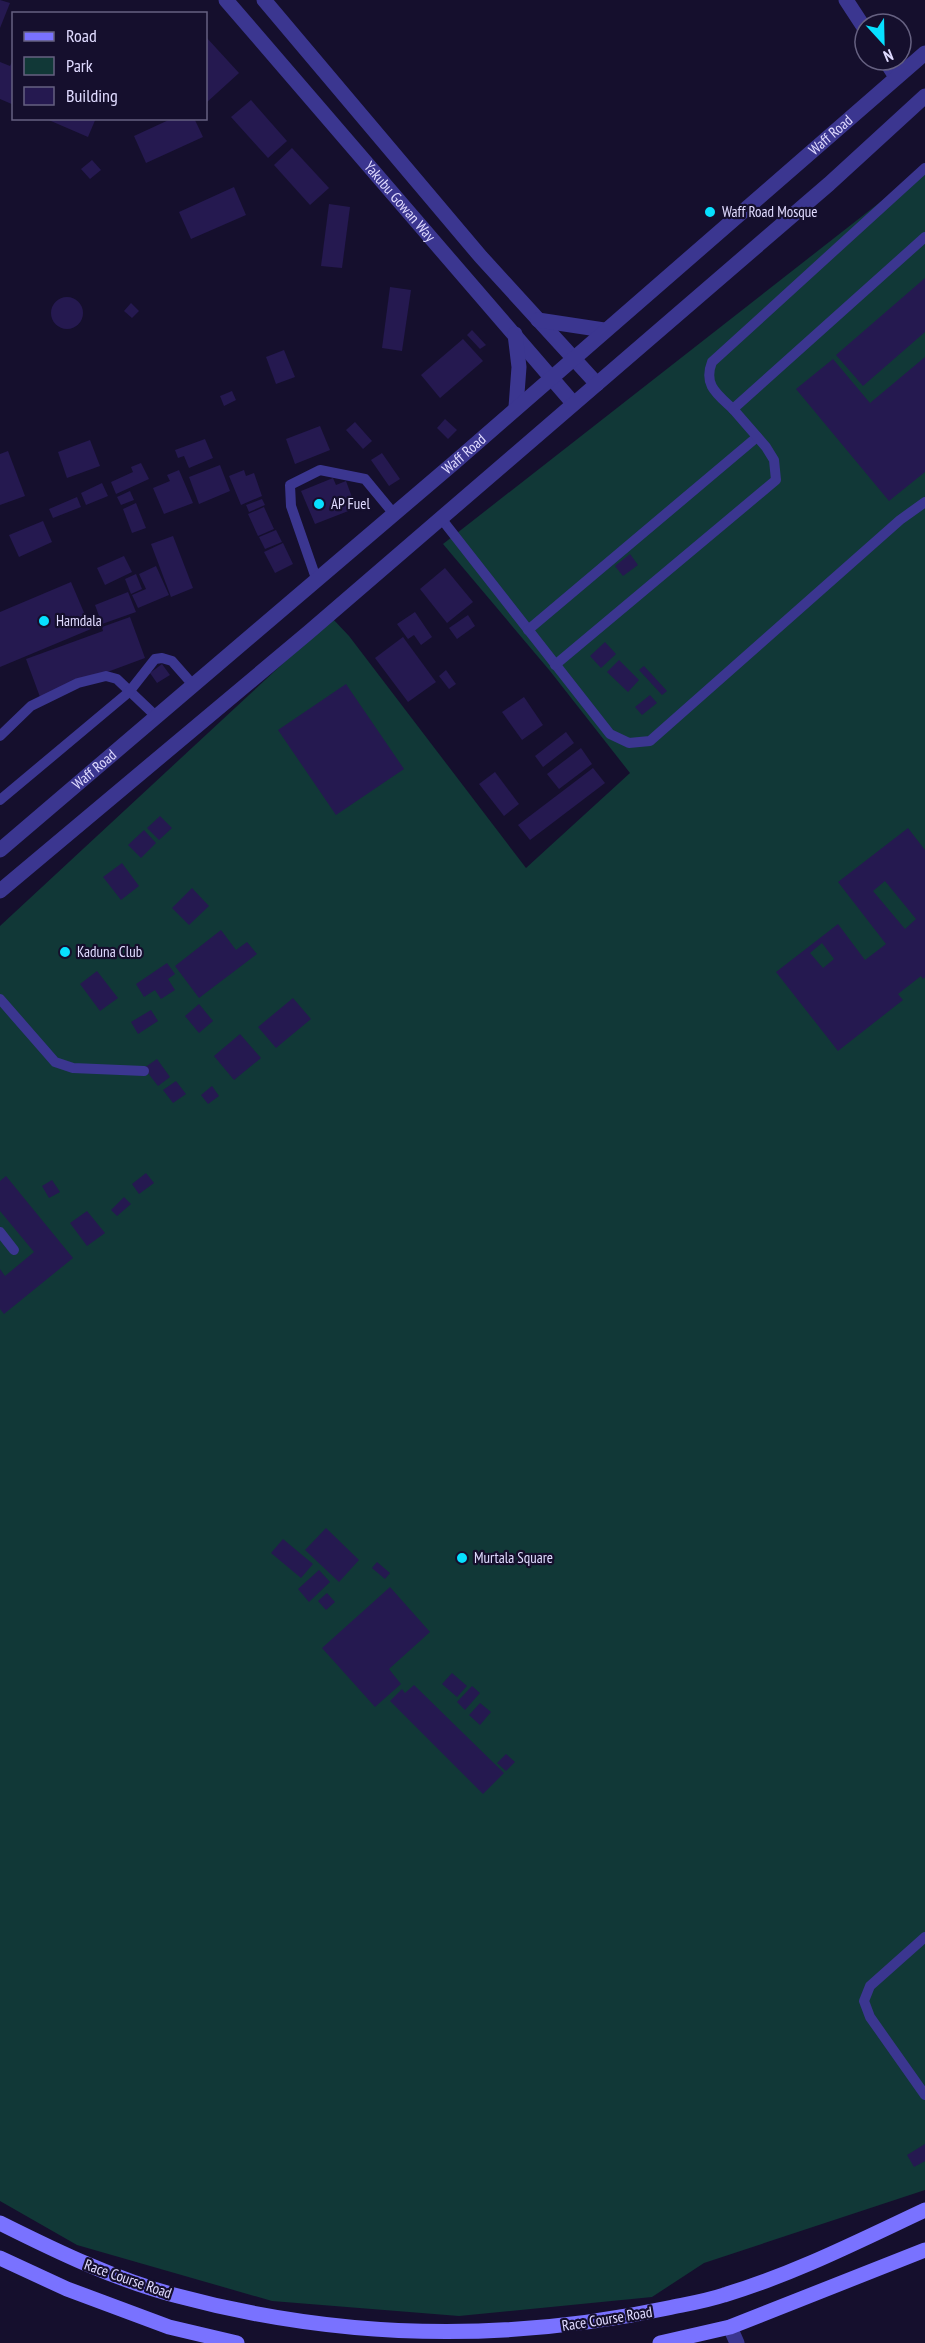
<svg xmlns="http://www.w3.org/2000/svg" width="925" height="2343" viewBox="0 0 925 2343" font-family="'PT Sans Narrow',sans-serif">
	<style>
		.green { fill: #113837 }
		.building { fill: #251950; fill-rule: evenodd }
		.lines { fill: none; stroke-linecap: round; stroke-linejoin: round }
		.service { stroke: #3b3690; stroke-width: 10 }
		.minor { stroke: #3b3690; stroke-width: 15 }
		.tertiary { stroke: #3b3690; stroke-width: 15 }
		.secondary { stroke: #7972ff; stroke-width: 15 }
		.poi-dot { fill: #07e0ff; stroke: #150f2d; stroke-width: 2 }
		.labels { text-anchor: middle; stroke-width: 4.5; stroke-linejoin: round; paint-order: stroke }
		.street-label { font-size: 15px; fill: #e0dbff; stroke: #150f2d }
		.poi-label { font-size: 15px; fill: #e0dbff; stroke: #150f2d; text-anchor: start }
	</style>
	<rect width="100%" height="100%" fill="#150f2d"/>
	<polygon class="green" points="925,167 925,2190 704,2263 652,2297 459,2316 272,2301 77,2245 0,2201 0,926 332,618 349,636 526,868 630,773 550,671 443,544"/>
	<g class="building">
		<polygon points="0,0 10,3 0,28"/>
		<polygon points="206,37 239,73 206,103"/>
		<polygon points="14,58 14,105 0,99 0,62 10,66"/>
		<polygon points="251,100 287,141 268,158 231,117"/>
		<polygon points="44,118 96,118 88,137"/>
		<polygon points="173,118 194,118 203,137 146,163 134,136"/>
		<polygon points="292,148 329,188 310,205 274,165"/>
		<polygon points="92,160 101,170 90,179 81,169"/>
		<polygon points="234,187 246,215 191,239 179,212"/>
		<polygon points="329,204 350,207 342,268 321,266"/>
		<polygon points="925,278 925,332 863,386 836,355"/>
		<polygon points="390,287 411,290 402,351 382,348"/>
		<circle cx="67" cy="313" r="16"/>
		<polygon points="131,303 139,311 132,318 124,311"/>
		<polygon points="472,330 486,345 480,349 467,335"/>
		<polygon points="463,339 483,361 440,398 421,375"/>
		<polygon points="284,350 295,377 276,384 266,357"/>
		<polygon points="925,357 925,472 889,501 796,389 833,359 870,403"/>
		<polygon points="232,391 236,400 224,406 220,396"/>
		<polygon points="445,419 457,430 448,439 437,428"/>
		<polygon points="355,422 372,441 363,449 346,430"/>
		<polygon points="320,426 330,450 295,464 286,439"/>
		<polygon points="205,439 213,458 189,468 184,456 178,458 175,450"/>
		<polygon points="90,440 100,466 67,478 58,452"/>
		<polygon points="8,451 25,496 0,505 0,454"/>
		<polygon points="382,453 400,479 389,486 371,460"/>
		<polygon points="141,463 149,479 116,494 111,482 133,472 131,467"/>
		<polygon points="220,465 230,491 199,504 189,477"/>
		<polygon points="179,470 193,503 164,514 153,488 170,481 167,475"/>
		<polygon points="244,470 246,476 254,473 262,496 241,505 229,476"/>
		<polygon points="333,478 336,485 346,481 356,508 315,524 301,491"/>
		<polygon points="102,483 108,496 86,505 81,493"/>
		<polygon points="130,491 134,500 121,505 117,497"/>
		<polygon points="77,497 81,507 53,518 49,509"/>
		<polygon points="262,499 265,505 249,512 246,505"/>
		<polygon points="136,503 146,528 132,533 123,509"/>
		<polygon points="264,507 274,529 258,536 248,514"/>
		<polygon points="43,521 52,542 19,557 9,535"/>
		<polygon points="276,530 282,542 265,549 259,537"/>
		<polygon points="173,536 193,588 171,597 151,544"/>
		<polygon points="283,543 293,564 275,573 264,552"/>
		<polygon points="630,554 638,565 623,576 615,566"/>
		<polygon points="124,556 132,572 105,585 97,568"/>
		<polygon points="156,566 169,595 138,608 132,595 146,589 139,574"/>
		<polygon points="445,568 473,602 447,623 420,589"/>
		<polygon points="136,574 142,589 131,594 125,579"/>
		<polygon points="71,582 91,629 0,667 0,612"/>
		<polygon points="128,592 136,612 102,624 95,605"/>
		<polygon points="415,612 432,637 421,645 414,635 408,639 397,624"/>
		<polygon points="468,615 475,626 457,639 449,628"/>
		<polygon points="130,617 145,658 40,697 26,659 103,631 102,627"/>
		<polygon points="403,637 436,682 408,702 375,658"/>
		<polygon points="605,642 616,654 601,668 590,656"/>
		<polygon points="619,660 639,680 628,692 607,672"/>
		<polygon points="162,664 170,675 157,683 150,673"/>
		<polygon points="644,666 667,691 662,695 639,670"/>
		<polygon points="446,670 456,684 449,689 439,676"/>
		<polygon points="346,684 404,769 336,815 278,730"/>
		<polygon points="650,695 657,703 642,715 635,707"/>
		<polygon points="524,697 543,725 522,740 502,712"/>
		<polygon points="566,732 574,743 543,767 535,756"/>
		<polygon points="581,748 592,764 559,789 547,774"/>
		<polygon points="593,768 605,783 530,840 518,825"/>
		<polygon points="495,772 519,804 504,816 479,784"/>
		<polygon points="160,816 172,828 159,840 147,828"/>
		<path d="M908 828 925 850V977L923 979 921 976 898 994 903 1000 838 1051 776 972 838 924 865 960 886 944 838 882ZM885 881 916 919 905 929 873 891ZM822 943 834 959 823 968 810 953Z"/>
		<polygon points="144,830 156,843 141,858 128,845"/>
		<polygon points="122,863 139,886 121,900 103,877"/>
		<polygon points="192,888 209,906 189,925 172,908"/>
		<polygon points="221,930 236,950 247,942 257,954 199,998 175,966"/>
		<polygon points="167,963 175,974 168,979 175,990 161,999 155,990 144,997 136,984"/>
		<polygon points="97,971 118,998 100,1011 80,984"/>
		<polygon points="293,998 311,1019 276,1048 258,1027"/>
		<polygon points="199,1004 213,1021 199,1033 185,1016"/>
		<polygon points="151,1010 158,1021 138,1034 131,1022"/>
		<polygon points="240,1034 261,1058 234,1080 214,1056"/>
		<polygon points="157,1059 170,1077 158,1086 144,1068"/>
		<polygon points="176,1081 186,1094 173,1103 163,1090"/>
		<polygon points="212,1086 219,1096 208,1104 201,1095"/>
		<polygon points="146,1173 154,1183 139,1194 132,1184"/>
		<polygon points="6,1176 73,1258 4,1314 0,1309 0,1269 5,1276 34,1252 0,1211 0,1181"/>
		<polygon points="52,1180 60,1192 49,1198 42,1186"/>
		<polygon points="124,1197 131,1204 117,1216 111,1210"/>
		<polygon points="87,1211 105,1233 87,1246 70,1223"/>
		<polygon points="326,1528 359,1560 339,1582 305,1550"/>
		<polygon points="283,1539 313,1564 301,1578 271,1553"/>
		<polygon points="377,1562 390,1573 385,1579 372,1568"/>
		<polygon points="319,1570 330,1582 309,1602 298,1589"/>
		<polygon points="390,1587 430,1632 389,1669 401,1684 375,1707 322,1648"/>
		<polygon points="327,1593 335,1602 326,1610 318,1601"/>
		<polygon points="452,1673 467,1686 457,1697 442,1684"/>
		<polygon points="414,1685 504,1773 483,1794 390,1701 402,1689 405,1693"/>
		<polygon points="472,1686 480,1693 465,1710 457,1702"/>
		<polygon points="480,1703 491,1712 480,1725 469,1715"/>
		<polygon points="506,1754 515,1762 506,1771 497,1763"/>
		<polygon points="925,2144 925,2161 914,2167 907,2155"/>
	</g>
	<g class="lines">
		<g class="service">
			<path d="M733 409C717 394 703 385 712 362L925 168"/>
			<polyline points="440,517 610,734 629,743 650,741 900,520 925,502"/>
			<polyline points="317,581 291,506 290,485 320,470 365,479 394,514"/>
			<polyline points="528,630 757,437"/>
			<polyline points="555,665 776,480 774,460 766,447 733,409 925,237"/>
			<polyline points="0,736 31,706 78,683 106,676 117,679 157,717"/>
			<polyline points="0,800 129,692 155,659 162,658 172,661 194,686"/>
			<polyline points="0,999 55,1062 73,1068 144,1071"/>
			<polyline points="0,1232 14,1250"/>
			<polyline points="925,1937 870,1986 864,2001 870,2017 925,2095"/>
		</g>
		<g class="minor">
			<polyline points="846,0 865,29"/>
			<polyline points="885,60 896,77"/>
			<polyline points="730,2327 737,2343"/>
		</g>
		<g class="tertiary">
			<path id="s1" d="M226 0 573 403"/>
			<polyline points="264,0 481,257 597,384"/>
			<polyline points="538,320 604,330"/>
			<polyline points="515,334 519,367 516,407"/>
			<path id="s2" d="M0 850 455 462 925 53"/>
			<polyline points="0,891 309,632 829,184 925,96"/>
		</g>
		<g class="secondary">
			<path d="M0 2223C56 2251 114 2279 174 2295 337 2339 503 2343 668 2308 687 2304 706 2301 724 2295 794 2274 859 2241 925 2210"/>
			<polyline points="0,2258 67,2289 169,2327 237,2343"/>
			<polyline points="660,2343 730,2327 925,2250"/>
		</g>
	</g>
	<g class="poi-dot">
		<circle cx="710" cy="212" r="6"/>
		<circle cx="319" cy="504" r="6"/>
		<circle cx="44" cy="621" r="6"/>
		<circle cx="65" cy="952" r="6"/>
		<circle cx="462" cy="1558" r="6"/>
	</g>
	<g class="labels">
		<g class="street-label">
			<text dy="5" stroke="none"><textPath href="#s2" startOffset="1096">Waff Road</textPath></text>
			<text dy="5" stroke="none"><textPath href="#s1" startOffset="266">Yakubu Gowan Way</textPath></text>
			<text dy="5" stroke="none"><textPath href="#s2" startOffset="610">Waff Road</textPath></text>
			<text dy="5" stroke="none"><textPath href="#s2" startOffset="124">Waff Road</textPath></text>
			<text transform="translate(128 2279) rotate(19)" y="5">Race Course Road</text>
			<text transform="translate(607 2319) rotate(-9)" y="5">Race Course Road</text>
		</g>
		<g class="poi-label">
			<text x="722" y="217">Waff Road Mosque</text>
			<text x="331" y="509">AP Fuel</text>
			<text x="56" y="626">Hamdala</text>
			<text x="77" y="957">Kaduna Club</text>
			<text x="474" y="1563">Murtala Square</text>
		</g>
	</g>
	<rect x="12" y="12" width="195" height="108" fill="#150f2d" stroke="#666181" stroke-width="1.5"/>
	<rect x="24" y="32" width="30" height="9" fill="#7972ff" stroke="#666181" stroke-width="1.5"/>
	<text x="66" y="42" font-size="18" fill="#e0dbff">Road</text>
	<rect x="24" y="57" width="30" height="18" fill="#113837" stroke="#666181" stroke-width="1.5"/>
	<text x="66" y="72" font-size="18" fill="#e0dbff">Park</text>
	<rect x="24" y="87" width="30" height="18" fill="#251950" stroke="#666181" stroke-width="1.5"/>
	<text x="66" y="102" font-size="18" fill="#e0dbff">Building</text>
	<g transform="translate(883 42) rotate(158)"><circle r="28" fill="#150f2d" stroke="#666181" stroke-width="1.5"/>
	<path d="M0-4.5L10 22L0 15L-10 22Z" fill="#07e0ff"/>
	<text y="-9" font-size="16" font-weight="bold" text-anchor="middle" fill="#e0dbff">N</text>
	</g>
</svg>
